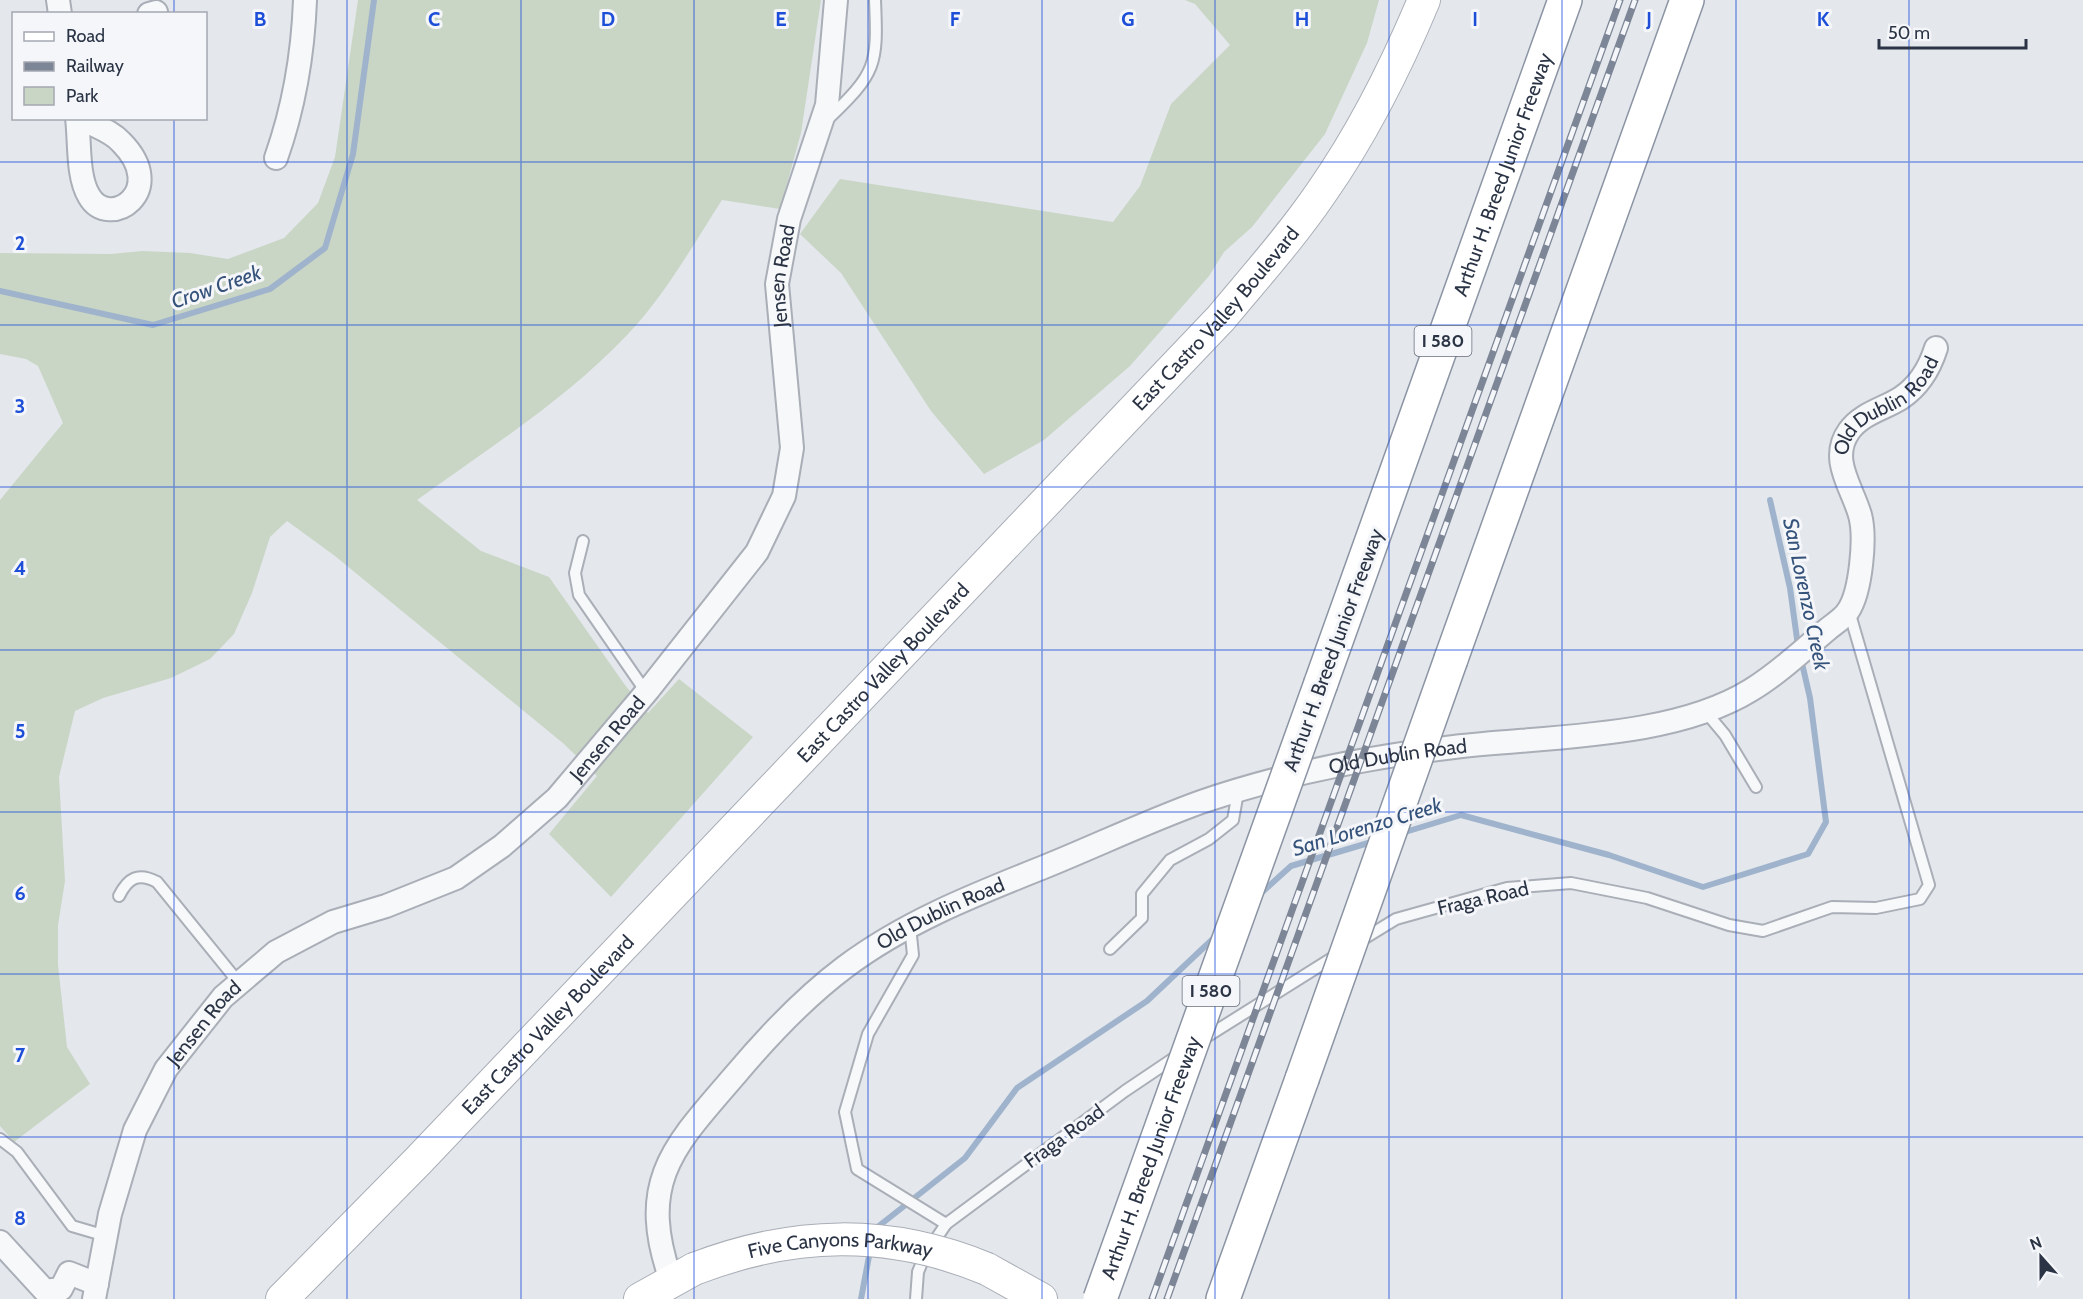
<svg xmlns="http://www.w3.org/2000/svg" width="2083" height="1299" viewBox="0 0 2083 1299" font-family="Cabin,sans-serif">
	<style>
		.green { fill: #c9d6c5 }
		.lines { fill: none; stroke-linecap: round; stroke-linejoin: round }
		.stream { stroke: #9fb4cc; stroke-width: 6 }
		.lane-casing { stroke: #a9aeb7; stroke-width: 14 }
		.street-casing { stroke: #a9aeb7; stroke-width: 26 }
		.secondary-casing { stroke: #a9aeb7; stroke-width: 34 }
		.highway-casing { stroke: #8b94a3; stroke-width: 36 }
		.lane { stroke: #f7f8fa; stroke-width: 10 }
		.street { stroke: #f7f8fa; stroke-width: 22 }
		.secondary { stroke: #fff; stroke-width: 32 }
		.highway { stroke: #fff; stroke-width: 33 }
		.rail-casing { stroke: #7d8696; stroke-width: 7 }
		.rail { stroke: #f4f6f9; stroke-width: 4.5; stroke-dasharray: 14; stroke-linecap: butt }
		.secondary-bridge-casing { stroke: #a9aeb7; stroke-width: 34; stroke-linecap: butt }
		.highway-bridge-casing { stroke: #8b94a3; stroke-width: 36; stroke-linecap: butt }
		.secondary-bridge { stroke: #fff; stroke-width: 32 }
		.highway-bridge { stroke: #fff; stroke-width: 33 }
		.grid { fill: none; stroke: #1d4ed8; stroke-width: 1.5; stroke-opacity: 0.55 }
		.labels { text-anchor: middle; stroke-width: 6; stroke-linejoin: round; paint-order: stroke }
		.shield { fill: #f4f6f9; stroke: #676e7b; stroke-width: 1.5 }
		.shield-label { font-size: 18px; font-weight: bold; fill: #2b3445 }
		.street-label { font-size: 20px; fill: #2b3445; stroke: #f4f6f9 }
		.water-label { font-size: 21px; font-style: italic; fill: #34527a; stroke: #f4f6f9 }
		.grid-label { font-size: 20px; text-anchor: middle; font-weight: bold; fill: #1d4ed8; stroke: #f4f6f9; stroke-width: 6; stroke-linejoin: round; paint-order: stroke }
	</style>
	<rect width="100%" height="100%" fill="#e4e7ec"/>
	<g class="green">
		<path d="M358 0H821L801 133 780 209 722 200C693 245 665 295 628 334 567 399 490 447 417 500L481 551 549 577 625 685 648 713 679 679 753 737 611 897 549 834 597 776 564 744 335 556 287 521 270 537 252 593 234 634 210 659 171 678 103 698 75 711 59 777 65 881 58 925V965L67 1047 90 1084 14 1142 0 1126V500L63 423 38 366 26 359 0 354V253L111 254 142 251 190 253 228 259 284 238 318 203 335 157Z"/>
		<polygon points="1185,0 1379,0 1367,43 1325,134 1252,227 1224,252 1209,276 1130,366 1044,440 984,474 931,411 841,273 800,234 840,179 1113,222 1140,186 1171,104 1230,45 1195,4"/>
	</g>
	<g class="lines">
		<g class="stream">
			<polyline points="0,291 153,325 270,289 325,248 353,154 374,0"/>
			<polyline points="1770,500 1790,588 1798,646"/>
			<polyline points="1402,833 1461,815 1609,855 1703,887 1808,854 1826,822 1810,698 1801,659"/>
			<polyline points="1259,895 1291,866 1375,841"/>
			<polyline points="875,1229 965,1158 1017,1088 1147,1001 1217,935"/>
			<polyline points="861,1299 870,1251"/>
		</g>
		<defs>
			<g id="lane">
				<path d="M828 119C876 73 878 66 875 0"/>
				<polyline points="583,541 575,573 579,595 646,692"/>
				<polyline points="1705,711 1725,735 1756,787"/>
				<path d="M119 896C128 878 138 872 157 882L239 983"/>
				<polyline points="910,926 913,955 868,1034 845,1112 857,1169 946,1224"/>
				<polyline points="1360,941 1396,919 1507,888 1571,883 1647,898 1729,925 1763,931 1832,907 1876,908 1920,899 1929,885 1849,611"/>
				<polyline points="1110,949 1142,918 1142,894 1170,860 1209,839 1233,820 1238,792"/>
				<polyline points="1203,1039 1337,955"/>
				<polyline points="0,1139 17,1152 72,1226 106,1236"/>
				<polyline points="916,1299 918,1272 925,1255 946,1224 1125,1091 1177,1056"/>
			</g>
			<g id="street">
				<polyline points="58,0 60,14"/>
				<polyline points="149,14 156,12"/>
				<path d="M77 118C80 142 77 176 89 196 109 231 170 191 121 142 110 130 95 127 81 118"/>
				<path d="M276 158C294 107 303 54 305 0"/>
				<polyline points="0,1242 45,1291 61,1289 69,1273 97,1284"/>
				<path id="s1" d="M671 1280C636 1181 674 1146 736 1074 768 1036 805 997 845 967 905 922 974 895 1044 867 1096 846 1148 821 1201 802 1282 774 1369 757 1454 747 1545 736 1672 739 1751 690 1778 674 1804 649 1828 629 1834 624 1844 618 1848 611 1861 592 1866 537 1860 515 1852 487 1829 459 1849 431 1862 413 1884 409 1901 398 1919 386 1930 367 1936 348"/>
				<path id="s2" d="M94 1299 110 1214 135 1130 166 1069 223 997 276 952 333 922 386 906 456 878 502 846 557 798 649 689 757 552 784 496 792 448 777 284 789 219 827 105 836 0"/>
			</g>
			<g id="secondary">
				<polyline points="987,1269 1041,1299"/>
				<path id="s3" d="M282 1299 418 1161 1221 318C1255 277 1291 237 1321 193 1363 133 1396 67 1424 0"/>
				<polyline points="640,1299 694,1269"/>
			</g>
			<g id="highway">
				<polyline points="1451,659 1687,0"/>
				<path id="s4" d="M1321 683 1565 0"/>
				<polyline points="1223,1299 1302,1079"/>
			</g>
		</defs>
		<use href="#lane" class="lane-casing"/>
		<use href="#street" class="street-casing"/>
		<use href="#secondary" class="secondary-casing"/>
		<use href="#highway" class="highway-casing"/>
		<use href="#lane" class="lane"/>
		<use href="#street" class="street"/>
		<use href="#secondary" class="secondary"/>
		<use href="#highway" class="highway"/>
		<defs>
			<g id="rail">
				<polyline points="1152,1299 1620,0"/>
				<polyline points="1167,1299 1635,0"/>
			</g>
		</defs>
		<use href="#rail" class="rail-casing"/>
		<use href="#rail" class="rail"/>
		<defs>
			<g id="secondary-bridge">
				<path id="s5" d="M694 1269C793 1231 888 1228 987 1269"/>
			</g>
			<g id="highway-bridge">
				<polyline points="1302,1079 1451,659"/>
				<path id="s6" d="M1100 1299 1321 683"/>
			</g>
		</defs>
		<use href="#secondary-bridge" class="secondary-bridge-casing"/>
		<use href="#highway-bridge" class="highway-bridge-casing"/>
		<use href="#secondary-bridge" class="secondary-bridge"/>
		<use href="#highway-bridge" class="highway-bridge"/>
	</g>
	<path class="grid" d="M174 0V14M347 0V1299M521 0V1299M694 0V1299M868 0V1299M1042 0V1299M1215 0V1299M1389 0V1299M1562 0V1299M1736 0V1299M1909 0V1299M174 118V1299M0 162H2083M0 325H2083M0 487H2083M0 650H2083M0 812H2083M0 974H2083M0 1137H2083"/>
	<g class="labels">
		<g class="shield">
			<rect x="1414.5" y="326" width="57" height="30" rx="4.5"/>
			<rect x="1182.5" y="976" width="57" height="30" rx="4.5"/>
		</g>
		<g class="shield-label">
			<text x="1443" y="347">I 580</text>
			<text x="1211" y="997">I 580</text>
		</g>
		<g class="street-label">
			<text dy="7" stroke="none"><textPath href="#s4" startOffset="540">Arthur H. Breed Junior Freeway</textPath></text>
			<text dy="7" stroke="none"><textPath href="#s2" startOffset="1329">Jensen Road</textPath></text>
			<text dy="7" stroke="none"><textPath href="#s3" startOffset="1354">East Castro Valley Boulevard</textPath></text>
			<text dy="7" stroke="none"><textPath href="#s1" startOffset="1700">Old Dublin Road</textPath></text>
			<text transform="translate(1333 650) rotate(-70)" y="7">Arthur H. Breed Junior Freeway</text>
			<text dy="7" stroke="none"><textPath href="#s3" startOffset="868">East Castro Valley Boulevard</textPath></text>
			<text dy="7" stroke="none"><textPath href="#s2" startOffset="806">Jensen Road</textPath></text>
			<text dy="7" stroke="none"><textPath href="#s1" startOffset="981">Old Dublin Road</textPath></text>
			<text transform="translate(1483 898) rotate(-13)" y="7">Fraga Road</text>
			<text dy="7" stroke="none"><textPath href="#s1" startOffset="495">Old Dublin Road</textPath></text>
			<text dy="7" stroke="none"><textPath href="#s2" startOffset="302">Jensen Road</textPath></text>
			<text dy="7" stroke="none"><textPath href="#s3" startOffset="382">East Castro Valley Boulevard</textPath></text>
			<text transform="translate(1064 1136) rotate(-36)" y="7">Fraga Road</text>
			<text dy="7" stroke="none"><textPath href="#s6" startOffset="150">Arthur H. Breed Junior Freeway</textPath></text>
			<text dy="7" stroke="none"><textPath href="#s5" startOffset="150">Five Canyons Parkway</textPath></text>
		</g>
		<g class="water-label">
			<text transform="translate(216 287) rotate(-19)" y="7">Crow Creek</text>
			<text transform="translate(1806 594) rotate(78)" y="7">San Lorenzo Creek</text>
			<text transform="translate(1367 827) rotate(-17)" y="7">San Lorenzo Creek</text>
		</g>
	</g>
	<g class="grid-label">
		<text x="260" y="26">B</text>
		<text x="434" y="26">C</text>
		<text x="608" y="26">D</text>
		<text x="781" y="26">E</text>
		<text x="955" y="26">F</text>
		<text x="1128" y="26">G</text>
		<text x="1302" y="26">H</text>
		<text x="1475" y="26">I</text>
		<text x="1649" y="26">J</text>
		<text x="1823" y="26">K</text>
		<text x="20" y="250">2</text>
		<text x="20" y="413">3</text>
		<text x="20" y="575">4</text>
		<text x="20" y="738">5</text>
		<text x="20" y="900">6</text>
		<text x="20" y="1062">7</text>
		<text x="20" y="1225">8</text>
	</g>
	<rect x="12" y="12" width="195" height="108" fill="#f4f6f9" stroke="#a4a8b1" stroke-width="1.5"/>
	<rect x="24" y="32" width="30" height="9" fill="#ffffff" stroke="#a4a8b1" stroke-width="1.5"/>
	<text x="66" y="42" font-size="18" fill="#2b3445">Road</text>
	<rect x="24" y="62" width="30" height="9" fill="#7d8696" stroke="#a4a8b1" stroke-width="1.5"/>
	<text x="66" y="72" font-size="18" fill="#2b3445">Railway</text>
	<rect x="24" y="87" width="30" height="18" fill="#c9d6c5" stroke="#a4a8b1" stroke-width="1.5"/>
	<text x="66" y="102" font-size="18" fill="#2b3445">Park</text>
	<g transform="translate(2041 1257) rotate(339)" stroke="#f4f6f9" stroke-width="4.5" paint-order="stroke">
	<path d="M0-4.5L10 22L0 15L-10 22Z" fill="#2b3445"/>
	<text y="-9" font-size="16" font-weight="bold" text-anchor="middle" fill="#2b3445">N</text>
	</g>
	<path d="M1879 39v9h147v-9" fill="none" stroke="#2b3445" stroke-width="3"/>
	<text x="1888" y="39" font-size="18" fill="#2b3445" stroke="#f4f6f9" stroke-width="4.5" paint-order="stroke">50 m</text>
</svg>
